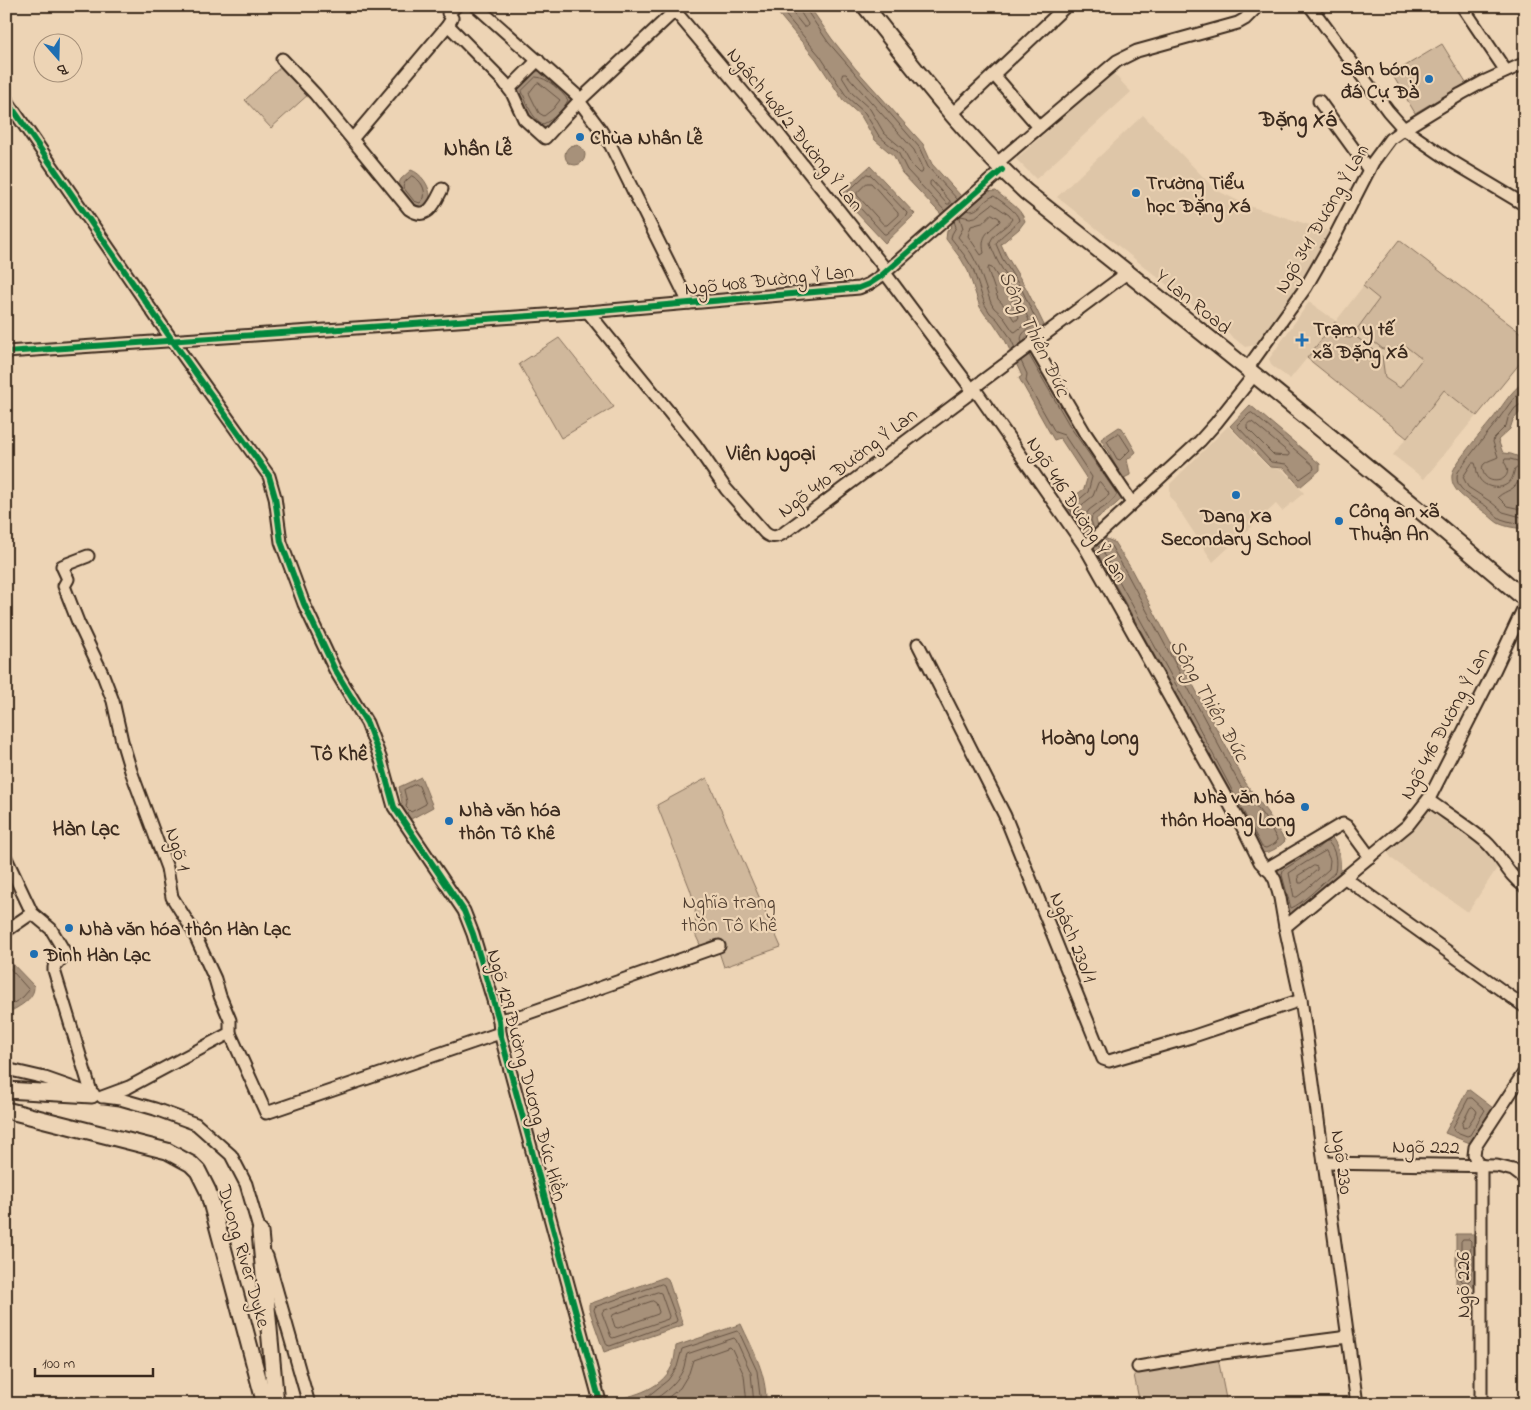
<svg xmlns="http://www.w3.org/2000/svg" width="1531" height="1410" viewBox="0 0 1531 1410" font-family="'Indie Flower',sans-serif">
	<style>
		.built { fill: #dec6a8 }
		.green { fill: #d0b89c; stroke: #86715d }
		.water { fill: #a7917a; stroke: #7c6855 }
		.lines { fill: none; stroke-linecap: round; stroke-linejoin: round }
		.shore { stroke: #665343; stroke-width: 1 }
		.minor-casing { stroke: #3b2a1e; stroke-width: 15 }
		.major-casing { stroke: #3b2a1e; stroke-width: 19 }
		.minor { stroke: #edd4b5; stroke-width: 11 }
		.major { stroke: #edd4b5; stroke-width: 15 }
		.cycleway-casing { stroke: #edd4b5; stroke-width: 9 }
		.cycleway { stroke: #00873e; stroke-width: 6 }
		.poi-dot { fill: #1f6fb2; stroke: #edd4b5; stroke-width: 2 }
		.labels { text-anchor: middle; stroke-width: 4.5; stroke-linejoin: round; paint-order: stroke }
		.poi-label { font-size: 20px; font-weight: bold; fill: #3b2a1e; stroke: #edd4b5; text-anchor: start }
		.street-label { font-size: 20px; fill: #3b2a1e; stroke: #edd4b5 }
		.park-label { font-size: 20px; fill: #513f31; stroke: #edd4b5 }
		.neighbourhood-label { font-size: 21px; font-weight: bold; fill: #3b2a1e; stroke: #edd4b5 }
		.water-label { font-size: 21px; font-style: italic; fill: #513f30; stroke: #edd4b5 }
		.quarter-label { font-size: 22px; font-weight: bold; fill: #3b2a1e; stroke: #edd4b5 }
	</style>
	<rect width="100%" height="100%" fill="#edd4b5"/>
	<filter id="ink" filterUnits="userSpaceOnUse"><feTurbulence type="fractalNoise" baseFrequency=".02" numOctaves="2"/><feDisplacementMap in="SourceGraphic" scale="10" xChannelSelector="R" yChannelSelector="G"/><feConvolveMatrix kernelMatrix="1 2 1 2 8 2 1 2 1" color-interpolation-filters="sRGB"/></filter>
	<g filter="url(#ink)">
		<g class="built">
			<polygon points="1113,73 1131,92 1036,179 1016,159"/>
			<polygon points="1143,115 1216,190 1249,206 1329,231 1312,266 1295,293 1255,345 1245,347 1057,197"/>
			<polygon points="1399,240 1525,336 1525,357 1424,479 1393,455 1407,437 1307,358 1290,379 1272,366 1269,359 1309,302 1336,321"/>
			<polygon points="1228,426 1268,467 1283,470 1304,493 1282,511 1276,504 1213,562 1170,496 1170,484"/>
			<polygon points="1427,809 1483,848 1491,855 1492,860 1499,865 1468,912 1392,859 1387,851"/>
		</g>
		<g class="green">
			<polygon points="1442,44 1466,83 1415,113 1392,74"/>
			<polygon points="284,64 310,93 271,128 245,100"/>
			<polygon points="1399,240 1525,336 1525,357 1477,416 1444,390 1407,438 1307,358 1335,322 1339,326 1342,337 1350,338 1355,336 1382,356 1385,378 1400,388 1422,359 1404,345 1393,349 1383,349 1357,329 1379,299 1363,286"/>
			<polygon points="559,338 614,407 561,438 519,364"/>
			<polygon points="707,778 781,947 724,967 717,946 703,951 696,936 695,905 690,889 657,805"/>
			<polygon points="1218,1358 1227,1404 1140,1404 1134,1375 1137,1370"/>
		</g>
		<g class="water">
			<path d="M772 6H809L832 39 855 68 923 144 932 164 971 207 987 192 996 191C1006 201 1020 206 1025 221L1019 229 1001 244 1006 255 1026 288 1044 325 1025 338 1075 425 1125 496 1109 510 1096 519 1098 527 1104 538 1114 542 1130 567 1245 782 1269 815 1285 841C1278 848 1268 855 1259 852L1182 705 1097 552 1087 543 1061 506 1084 489 1087 479 1060 438 1054 440 1019 378 1022 376 1005 340 993 322 986 316 980 307 968 271 961 259 946 239 947 231 952 226 902 173 894 156 875 140 861 116 843 100 816 59Z"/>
			<path d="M540 71 548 75 573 97V103L547 128 541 129 530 120 517 90C520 82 531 72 540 71Z"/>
			<circle cx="575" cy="155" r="10"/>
			<polygon points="870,166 915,214 885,243 839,194"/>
			<path d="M411 170C427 175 439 204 421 208 421 208 414 207 413 207L397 187 401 179Z"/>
			<path d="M1525 381V407L1513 420 1510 429 1498 440 1503 453 1511 454 1525 459V529C1516 528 1506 527 1498 523 1493 520 1488 514 1483 511 1472 502 1450 493 1452 475 1453 464 1482 432 1490 422 1502 408 1509 392 1525 381Z"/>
			<polygon points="1250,405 1320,464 1320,470 1300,487 1284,468 1270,467 1230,426"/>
			<polygon points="1119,427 1122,428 1136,452 1127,460 1130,473 1130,475 1124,478 1122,477 1101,439"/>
			<polygon points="421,777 433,807 411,819 403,811 400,805 402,803 399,787"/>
			<path d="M1330 835C1340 847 1341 859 1340 874L1294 913 1289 916 1277 875 1278 867Z"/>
			<path d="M6 957 34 986C35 1000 16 1008 6 1014Z"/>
			<polygon points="1468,1089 1493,1108 1470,1143 1445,1133"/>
			<polygon points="1456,1234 1476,1234 1475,1287 1456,1287"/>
			<polygon points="665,1277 668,1279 683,1325 604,1352 589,1309 589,1304"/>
			<path d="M741 1324C753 1350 767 1374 766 1404H603L604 1403C629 1396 660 1392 672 1366 675 1360 675 1352 676 1346Z"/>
		</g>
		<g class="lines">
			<g class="shore">
				<polyline points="778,6 820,56 847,97 865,113 879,136 898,152 907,170 945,211"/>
				<polyline points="787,6 804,27 807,27 808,24 801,13 800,6"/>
				<polyline points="806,6 807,11 828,42 919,147 928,167 958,200"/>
				<polygon points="843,74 846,74 914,150 923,170 922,173 919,173 912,166 902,148 884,133 870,109 852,93 842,77"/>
				<path d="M536 77C547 77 561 91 568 100 564 109 553 120 543 124 532 119 526 102 522 91Z"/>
				<polygon points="539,83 560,100 553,109 544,116 539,113 529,93 536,84"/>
				<polygon points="867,174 871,175 907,213 906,216 886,234 884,234 848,195 848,192"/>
				<path d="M412 176C421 180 426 189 424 198L420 203 414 201 403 187 405 182Z"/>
				<polygon points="932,181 950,201 950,204 947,204 930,185 930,182"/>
				<polygon points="867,183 871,183 898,213 898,215 887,225 884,225 857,195 857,193"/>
				<path d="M993 204 1009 215 1012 219C1006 229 992 232 990 244L997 260 1016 293 1029 320 1028 322 1015 332 1013 331 1002 315 994 308 991 303 978 266 971 253 958 237 963 228 960 218 961 216 970 218 975 217Z"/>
				<path d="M967 210C978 215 983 199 994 196 1002 202 1017 211 1019 220 1013 229 1000 235 996 244L1002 258 1022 290 1037 322 1036 324C1029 329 1018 333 1022 343"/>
				<path d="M992 214 999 218 1000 221C989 232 980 234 984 253L981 255 968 236 971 226 982 223Z"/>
				<polyline points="954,221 956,227 952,234 951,238 965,256 973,269 985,305 990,313 997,319 1010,337 1015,348"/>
				<polygon points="989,267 992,268 1010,296 1019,317 1017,320 1014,320 1007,309 998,299 988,270"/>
				<path d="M1029 355 1071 428 1117 494C1112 504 1100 509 1092 516L1091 520 1094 530"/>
				<polyline points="1021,361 1027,374 1026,381 1055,432 1064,435 1092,477 1088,492 1069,508 1088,535"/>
				<path d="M1525 387C1512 398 1505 411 1495 424 1482 440 1470 455 1458 472 1452 489 1474 498 1486 506 1491 510 1495 516 1501 519 1509 522 1517 523 1525 524"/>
				<path d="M1525 403 1521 404 1515 408 1508 418 1506 426 1494 438 1493 442 1498 457C1495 459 1488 460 1484 464 1482 466 1482 469 1483 471 1487 489 1518 480 1504 462L1505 459H1510L1525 463"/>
				<polygon points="1252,413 1313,465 1314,469 1300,479 1286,464 1271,462 1238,427 1238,425 1249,414"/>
				<polygon points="1250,422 1252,422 1289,453 1289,456 1274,455 1247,428 1247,425"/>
				<polygon points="1119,433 1130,450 1120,460 1117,459 1107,441 1109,439"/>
				<path d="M1525 469 1515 468C1514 472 1513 477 1511 480 1504 491 1485 489 1479 478 1476 473 1477 467 1475 463H1472L1463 477 1468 487 1491 502 1503 512 1525 518"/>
				<path d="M1525 477 1520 478C1514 492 1507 489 1498 497L1507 506 1525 510"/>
				<polygon points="1100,482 1108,492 1109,495 1089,510 1085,516 1082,516 1078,508 1093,496 1098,483"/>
				<polyline points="1097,545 1102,550 1186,703 1262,847 1266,848 1276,843 1277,839 1265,818 1240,785 1233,772 1125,570 1111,546 1101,541"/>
				<polygon points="416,784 419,786 426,804 411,812 406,807 407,802 404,790"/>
				<path d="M1325 842H1328C1336 850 1337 861 1335 872 1326 880 1301 905 1291 908L1282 875 1283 870 1318 848Z"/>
				<polygon points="1326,851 1330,860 1329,869 1301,894 1297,897 1294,897 1289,873 1308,861"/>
				<polygon points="1314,866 1317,867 1317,870 1302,883 1299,883 1298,876"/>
				<polyline points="6,964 29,990 23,997 6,1008"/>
				<polygon points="1469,1098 1472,1098 1485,1110 1470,1135 1467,1136 1454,1131 1453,1128"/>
				<polygon points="1473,1107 1476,1110 1477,1112 1467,1127 1463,1128 1462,1124 1470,1108"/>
				<polygon points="1463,1239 1469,1239 1471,1241 1470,1280 1468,1282 1463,1282 1461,1280 1461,1242"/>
				<polygon points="662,1284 664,1285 677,1320 676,1322 610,1346 607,1345 594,1310 595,1307"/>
				<polygon points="658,1292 661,1293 669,1316 668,1319 613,1338 611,1337 602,1313 603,1311"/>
				<polygon points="653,1301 656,1303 659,1312 658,1314 618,1328 615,1327 612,1318 613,1315"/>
				<polyline points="619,1404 648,1396 668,1380 677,1367 682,1349 737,1331 739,1332 757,1371 761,1404"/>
				<path d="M643 1404C659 1400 676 1384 683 1370 685 1365 685 1359 687 1354L734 1338 736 1340 751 1373 754 1404"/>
				<polyline points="660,1404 680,1388 689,1373 693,1360 730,1347 732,1349 744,1375 747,1404"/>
			</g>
			<defs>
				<g id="minor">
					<polyline points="476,6 581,99"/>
					<polyline points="1310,6 1388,111 1404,129 1448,159 1525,205"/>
					<polyline points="1462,6 1506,71"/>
					<polyline points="675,11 776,131 887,271"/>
					<polyline points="448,25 452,18 448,13 456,6"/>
					<path d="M282 59 315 94 409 209C428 222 435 203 442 189"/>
					<polyline points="994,75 1039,127"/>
					<polyline points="509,89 538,60"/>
					<polyline points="6,99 172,340 269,476 275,497 281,542 304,604 335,670 367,723 381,760 394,807 464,911 473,934 499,1020 500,1033 510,1070 599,1398 595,1404"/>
					<polyline points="579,101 600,129 611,146 689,303"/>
					<polyline points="1319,101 1369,170"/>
					<polyline points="952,114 1066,6"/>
					<polyline points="353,138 448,25 504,82 512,93 524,119 545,138 579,101 680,6"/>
					<polyline points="996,164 1117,61 1137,51 1238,23 1245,19 1258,6"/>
					<polyline points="885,273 973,391"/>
					<path d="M588 312 695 444 726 489 765 533C772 539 778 537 785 532L973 391 977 385 1127 273"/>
					<polyline points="1032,343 1085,433 1132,503"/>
					<polyline points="6,352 588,312 859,288 869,284 881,276 1002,170"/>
					<polyline points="1247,369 1306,287 1334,238 1373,162 1390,139 1404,129 1461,94 1483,82 1525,63"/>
					<polyline points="974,388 1085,547 1243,828 1260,862 1271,873 1275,880 1280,898 1285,927 1408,825 1430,797 1495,669 1525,605"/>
					<polyline points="1085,547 1200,441 1216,423 1254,375"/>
					<polyline points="88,556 62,566 68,579 64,586 78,622 103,675 113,701 122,741 131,771 167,868 172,897 192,929 215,979 220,996 230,1020 230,1033 129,1087 102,1097"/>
					<polyline points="918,644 1005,816 1103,1059 1109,1061 1191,1037 1301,1000"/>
					<path d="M1428 800C1446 813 1467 826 1485 841 1501 855 1507 875 1525 887"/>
					<polyline points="6,858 32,913 51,929 64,951 63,957 54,967 54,970 92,1095"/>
					<polyline points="1266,869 1337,827 1343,824 1348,827 1370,857"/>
					<polyline points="1345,878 1525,1007"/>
					<polyline points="1285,927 1301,1000 1306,1032 1357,1404"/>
					<polyline points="6,931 32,913"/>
					<polyline points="499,1020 523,1015 719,946"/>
					<polyline points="230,1033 266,1113 500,1033"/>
					<polyline points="6,1069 45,1078 82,1091"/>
					<polyline points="105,1097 120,1099 155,1109 196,1124 231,1155 246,1184 262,1239"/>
					<polyline points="1324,1163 1497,1166 1513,1170 1525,1179"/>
					<polyline points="1478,1165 1474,1155 1475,1147 1525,1071"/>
					<polyline points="1481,1165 1481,1404"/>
					<polyline points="267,1256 309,1404"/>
					<polyline points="1138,1367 1215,1354 1348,1337"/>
				</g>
				<g id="major">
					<path d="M865 6C916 70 965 136 1026 192 1194 325 1362 460 1525 599"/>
					<polyline points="6,1090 92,1095"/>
					<polyline points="6,1110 167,1151 191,1164 198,1171 208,1191 265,1404"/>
					<polyline points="260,1232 276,1404"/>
				</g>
			</defs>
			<use href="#minor" class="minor-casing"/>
			<use href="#major" class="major-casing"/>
			<use href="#minor" class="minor"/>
			<use href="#major" class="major"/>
			<defs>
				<g id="cycleway">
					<polyline points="6,99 172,340 269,476 275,497 281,542 304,604 335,670 367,723 381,760 394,807 464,911 473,934 499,1020 500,1033 510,1070 599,1398 595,1404"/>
					<polyline points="6,352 588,312 859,288 869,284 881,276 1002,170"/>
				</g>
			</defs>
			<use href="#cycleway" class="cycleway-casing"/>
			<use href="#cycleway" class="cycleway"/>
		</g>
	</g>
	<g class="poi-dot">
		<circle cx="1429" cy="79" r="5"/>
		<circle cx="580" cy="137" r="5"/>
		<circle cx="1136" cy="193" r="5"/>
		<path d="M1299.5 332.5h5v5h5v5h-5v5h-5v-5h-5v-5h5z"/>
		<circle cx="1236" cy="495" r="5"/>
		<circle cx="1339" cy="521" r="5"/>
		<circle cx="1305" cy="807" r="5"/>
		<circle cx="449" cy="821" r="5"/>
		<circle cx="69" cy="928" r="5"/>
		<circle cx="34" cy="954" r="5"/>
	</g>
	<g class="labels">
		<g class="poi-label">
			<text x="1419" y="75" text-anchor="end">Sân bóng<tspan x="1419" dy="23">đá Cự Đà</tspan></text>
			<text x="590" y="144">Chùa Nhân Lễ</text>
			<text x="1146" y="189">Trường Tiểu<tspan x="1146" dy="23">học Đặng Xá</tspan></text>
			<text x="1313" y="335">Trạm y tế<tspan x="1313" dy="23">xã Đặng Xá</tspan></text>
			<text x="1349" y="517">Công an xã<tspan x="1349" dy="23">Thuận An</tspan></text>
			<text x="1236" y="522" text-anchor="middle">Dang Xa<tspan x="1236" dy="23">Secondary School</tspan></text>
			<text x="1295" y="803" text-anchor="end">Nhà văn hóa<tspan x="1295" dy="23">thôn Hoàng Long</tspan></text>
			<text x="459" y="816">Nhà văn hóa<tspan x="459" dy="23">thôn Tô Khê</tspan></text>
			<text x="79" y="935">Nhà văn hóa thôn Hàn Lạc</text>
			<text x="44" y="961">Đình Hàn Lạc</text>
		</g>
		<g class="street-label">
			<text transform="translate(796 129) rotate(51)" y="7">Ngách 408/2 Đường Ỷ Lan</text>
			<text transform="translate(1321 218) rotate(-60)" y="7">Ngõ 341 Đường Ỷ Lan</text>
			<text transform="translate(769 279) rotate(-6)" y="7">Ngõ 408 Đường Ỷ Lan</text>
			<text transform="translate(1194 301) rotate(39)" y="7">Y Lan Road</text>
			<text transform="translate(847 462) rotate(-37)" y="7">Ngõ 410 Đường Ỷ Lan</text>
			<text transform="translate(1078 509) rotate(57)" y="7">Ngõ 416 Đường Ỷ Lan</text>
			<text transform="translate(1444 723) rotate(-62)" y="7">Ngõ 416 Đường Ỷ Lan</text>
			<text transform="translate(179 849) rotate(73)" y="7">Ngõ 1</text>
			<text transform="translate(1074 937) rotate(68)" y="7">Ngách 230/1</text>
			<text transform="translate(528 1075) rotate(75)" y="7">Ngõ 129 Đường Dương Đức Hiền</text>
			<text transform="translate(1426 1146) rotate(1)" y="7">Ngõ 222</text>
			<text transform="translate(1343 1162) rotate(82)" y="7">Ngõ 230</text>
			<text transform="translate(245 1256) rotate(74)" y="7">Duong River Dyke</text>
			<text transform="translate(1462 1285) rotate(-90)" y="7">Ngõ 226</text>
		</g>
		<g class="park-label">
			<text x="729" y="908">Nghĩa trang<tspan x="729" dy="23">thôn Tô Khê</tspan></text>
		</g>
		<g class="neighbourhood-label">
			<text x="478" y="155">Nhân Lễ</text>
			<text x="771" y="460">Viên Ngoại</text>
			<text x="1090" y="744">Hoàng Long</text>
			<text x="339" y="760">Tô Khê</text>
			<text x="86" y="835">Hàn Lạc</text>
		</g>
		<g class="water-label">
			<text transform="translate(1035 333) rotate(64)" y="7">Sông Thiên Đức</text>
			<text transform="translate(1210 700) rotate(60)" y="7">Sông Thiên Đức</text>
		</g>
		<g class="quarter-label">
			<text x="1298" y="126">Đặng Xá</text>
		</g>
	</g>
	<rect width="1531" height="1410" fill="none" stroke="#edd4b5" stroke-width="25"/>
	<rect x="12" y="12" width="1506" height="1385" fill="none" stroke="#3b2a1e" stroke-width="2" filter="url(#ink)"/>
	<g transform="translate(58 58) rotate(160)"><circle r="24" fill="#edd4b5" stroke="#a69079"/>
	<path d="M0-4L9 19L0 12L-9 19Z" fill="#1f6fb2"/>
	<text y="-8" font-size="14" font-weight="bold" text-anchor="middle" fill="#3b2a1e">B</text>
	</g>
	<path d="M35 1368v8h118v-8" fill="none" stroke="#3b2a1e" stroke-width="2.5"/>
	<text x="42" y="1368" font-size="15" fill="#3b2a1e" stroke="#edd4b5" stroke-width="4" paint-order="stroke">100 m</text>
</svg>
